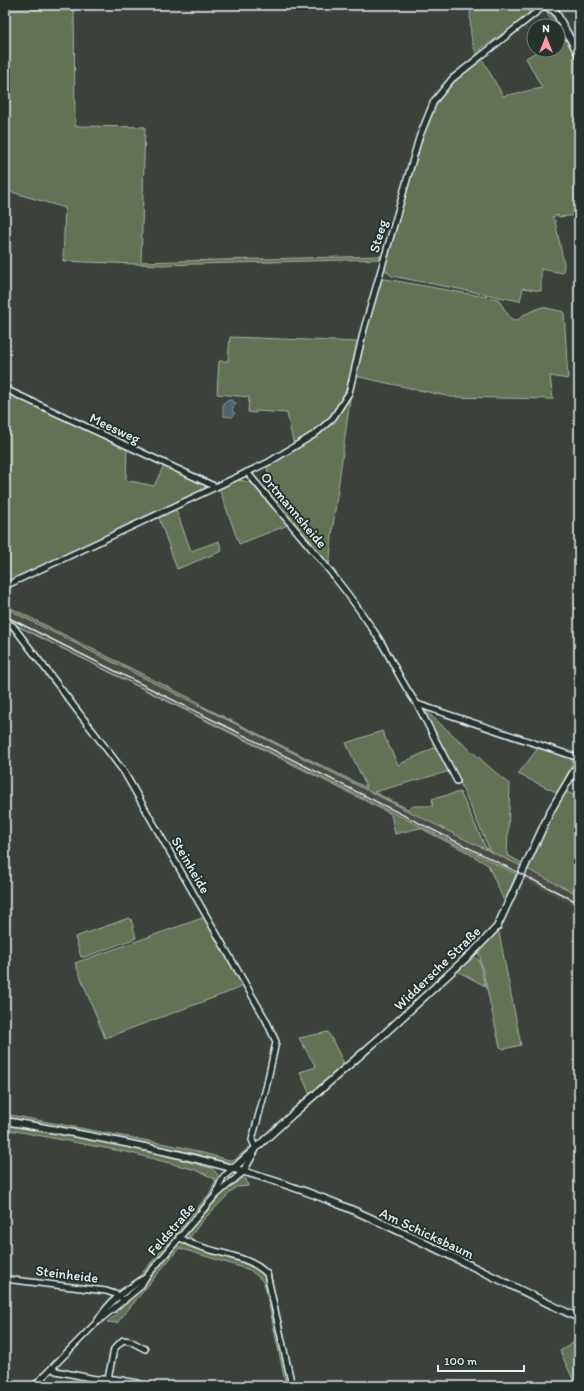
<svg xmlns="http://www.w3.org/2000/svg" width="584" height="1391" viewBox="0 0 584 1391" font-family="Itim,sans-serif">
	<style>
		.built { fill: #4c4c45 }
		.green { fill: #637254; stroke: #a6b2a6 }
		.water { fill: #4b6570; stroke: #8a9da6 }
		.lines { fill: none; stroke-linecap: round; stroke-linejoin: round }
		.minor-casing { stroke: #e8f1f8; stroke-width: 8 }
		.tertiary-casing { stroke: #e8f1f8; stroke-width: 9 }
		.minor { stroke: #26332d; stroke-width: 5 }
		.tertiary { stroke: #26332d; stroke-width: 6 }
		.rail { stroke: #e8f1f8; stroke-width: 1.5 }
		.labels { text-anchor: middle; stroke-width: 4; stroke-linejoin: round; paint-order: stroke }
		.street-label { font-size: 14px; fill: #e8f1f8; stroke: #26332d }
	</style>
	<rect width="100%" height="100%" fill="#3c423b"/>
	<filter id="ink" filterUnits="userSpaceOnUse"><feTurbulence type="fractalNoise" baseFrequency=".025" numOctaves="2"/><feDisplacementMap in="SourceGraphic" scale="8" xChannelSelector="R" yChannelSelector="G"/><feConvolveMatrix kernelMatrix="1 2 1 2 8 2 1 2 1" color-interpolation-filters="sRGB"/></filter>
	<g filter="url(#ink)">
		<polygon class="built" points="5,608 468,841 579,895 579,908 516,876 516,874 5,621"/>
		<g class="green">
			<polygon points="5,5 74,5 75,126 145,127 141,262 383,256 382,259 161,265 63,261 65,208 5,190"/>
			<path d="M470 5H529V15L481 49 482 54 479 57C468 42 471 23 470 5Z"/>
			<polygon points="550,10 566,35 579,62 579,215 559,217 558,215 552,217 555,221 564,264 563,273 541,269 541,291 523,288 520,301 392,276 387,272 384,265 420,139 436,102 451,81 482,59 503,96 542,88 526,58 540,50 558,50 558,40 561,38 558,33 558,26 554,26 547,13"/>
			<polygon points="385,279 498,299 511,319 518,320 523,315 542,307 564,312 568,379 550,376 553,399 451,397 355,376 380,280"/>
			<path d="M230 337 359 342C355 357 353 375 348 390 338 416 316 432 294 446L287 413 256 411V413L248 412 249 397 217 394 219 361H228Z"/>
			<polygon points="5,392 127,449 126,480 154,486 164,465 204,483 205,489 5,584"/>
			<path d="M351 392 333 526 329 568 271 498 267 465C303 445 332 430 351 392Z"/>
			<polygon points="238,480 250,482 256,487 288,525 239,544 219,488"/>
			<polygon points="175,507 191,551 219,541 222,551 177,569 158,515"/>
			<polygon points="5,605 200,703 198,704 367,788 346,743 382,731 398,765 438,746 450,771 374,792 408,809 414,806 433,806 432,799 460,792 486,848 490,850 454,770 420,706 510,785 507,855 522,863 521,866 468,841 5,608"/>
			<polygon points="6,620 516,874 505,903 488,865 463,850 420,828 395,834 391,814"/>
			<polygon points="539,747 570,758 573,762 558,793 518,774"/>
			<polygon points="564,791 579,797 579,895 527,869 552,811"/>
			<polygon points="205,917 243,984 239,986 240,988 105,1038 75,963"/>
			<polygon points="129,918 131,919 136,938 85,957 81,957 75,937"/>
			<polygon points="498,928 521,1045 504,1049 500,1047 478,949"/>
			<polygon points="472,955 479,960 485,986 457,971"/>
			<polygon points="328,1032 345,1065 310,1095 300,1072 316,1067 299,1038"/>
			<path d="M5 1114 181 1147 229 1160H235L249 1147C247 1155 239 1162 230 1163L175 1149 5 1117Z"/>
			<path d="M5 1123 134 1147 211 1168C223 1175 217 1183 212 1193L143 1276 123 1290 117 1292 100 1289 119 1290 138 1278 210 1193 215 1183V1179L196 1170 131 1153 5 1129Z"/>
			<polygon points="242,1178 246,1179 248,1186 236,1187 203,1220 190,1237 195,1241 250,1259 270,1271 295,1386 268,1272 254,1261 194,1243 189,1238 188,1232 190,1228 231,1185"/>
			<path d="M176 1244 179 1247 183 1244C205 1251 252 1260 266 1278L290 1386H286L265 1286 261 1279 250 1270 179 1248 117 1323 107 1322 117 1314 115 1312 137 1292Z"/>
			<polygon points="579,1339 579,1386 576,1386 560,1351"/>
		</g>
		<polygon class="water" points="230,400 236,403 232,410 235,414 232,417 224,416 223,414 223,403"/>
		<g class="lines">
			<defs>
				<g id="minor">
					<polyline points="5,389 216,487"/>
					<path d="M247 472C292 527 341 579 379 639 393 661 401 683 417 704L579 758"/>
					<polyline points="5,586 269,462 315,434 333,418 349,393 364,329 419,138 434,101 452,79 544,6"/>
					<polyline points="5,622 13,626 124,772 266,1020 276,1042 266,1088 252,1140 256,1149"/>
					<polyline points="417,704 457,781"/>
					<polyline points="216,1193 223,1177 233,1169"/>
					<path d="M179 1237C204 1254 247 1252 267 1274L292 1386"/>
					<polyline points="5,1279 106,1291 118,1295 124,1301"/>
					<path d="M98 1320C110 1300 125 1291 143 1279"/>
					<polyline points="52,1368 56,1371 95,1379 114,1379 138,1383"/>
					<polyline points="108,1379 114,1349 123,1340 130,1341 145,1349"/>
					<polyline points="34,1386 97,1322 140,1287 146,1277 215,1196 243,1172"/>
					<polyline points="94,1386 95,1379"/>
					<polyline points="122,1386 123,1380"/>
				</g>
				<g id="tertiary">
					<polyline points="544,5 555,11 579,55"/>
					<path d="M5 1121C123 1141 244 1163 355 1211 430 1244 504 1283 579 1318"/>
					<polyline points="233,1169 293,1114 382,1036 476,949 497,927 551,810 579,763"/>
					<polyline points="243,1172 255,1150"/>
				</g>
			</defs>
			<use href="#minor" class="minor-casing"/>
			<use href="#tertiary" class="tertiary-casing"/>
			<use href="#minor" class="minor"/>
			<use href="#tertiary" class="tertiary"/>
			<polyline class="rail" points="5,616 579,903"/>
		</g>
	</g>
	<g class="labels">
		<g class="street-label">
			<text transform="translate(378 236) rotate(-74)" y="5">Steeg</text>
			<text transform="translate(115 428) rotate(25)" y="5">Meesweg</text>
			<text transform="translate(294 510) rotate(50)" y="5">Ortmannsheide</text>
			<text transform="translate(191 865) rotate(60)" y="5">Steinheide</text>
			<text transform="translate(437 968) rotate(-44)" y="5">Widdersche Straße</text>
			<text transform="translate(171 1229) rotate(-49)" y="5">Feldstraße</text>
			<text transform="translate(427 1233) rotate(25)" y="5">Am Schicksbaum</text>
			<text transform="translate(67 1274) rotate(7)" y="5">Steinheide</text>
		</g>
	</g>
	<rect width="584" height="1391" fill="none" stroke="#26332d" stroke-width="20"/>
	<rect x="10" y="10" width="564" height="1371" fill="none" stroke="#e8f1f8" stroke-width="1.5" filter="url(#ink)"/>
	<g transform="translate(546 38)"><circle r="19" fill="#26332d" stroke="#747f7e"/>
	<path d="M0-3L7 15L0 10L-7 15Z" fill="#ff9aa2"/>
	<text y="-6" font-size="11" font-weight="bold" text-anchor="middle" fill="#e8f1f8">N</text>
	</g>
	<path d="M438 1365v6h86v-6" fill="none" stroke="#e8f1f8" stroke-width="2"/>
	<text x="444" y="1365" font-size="12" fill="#e8f1f8" stroke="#26332d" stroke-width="3" paint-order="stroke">100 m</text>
</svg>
